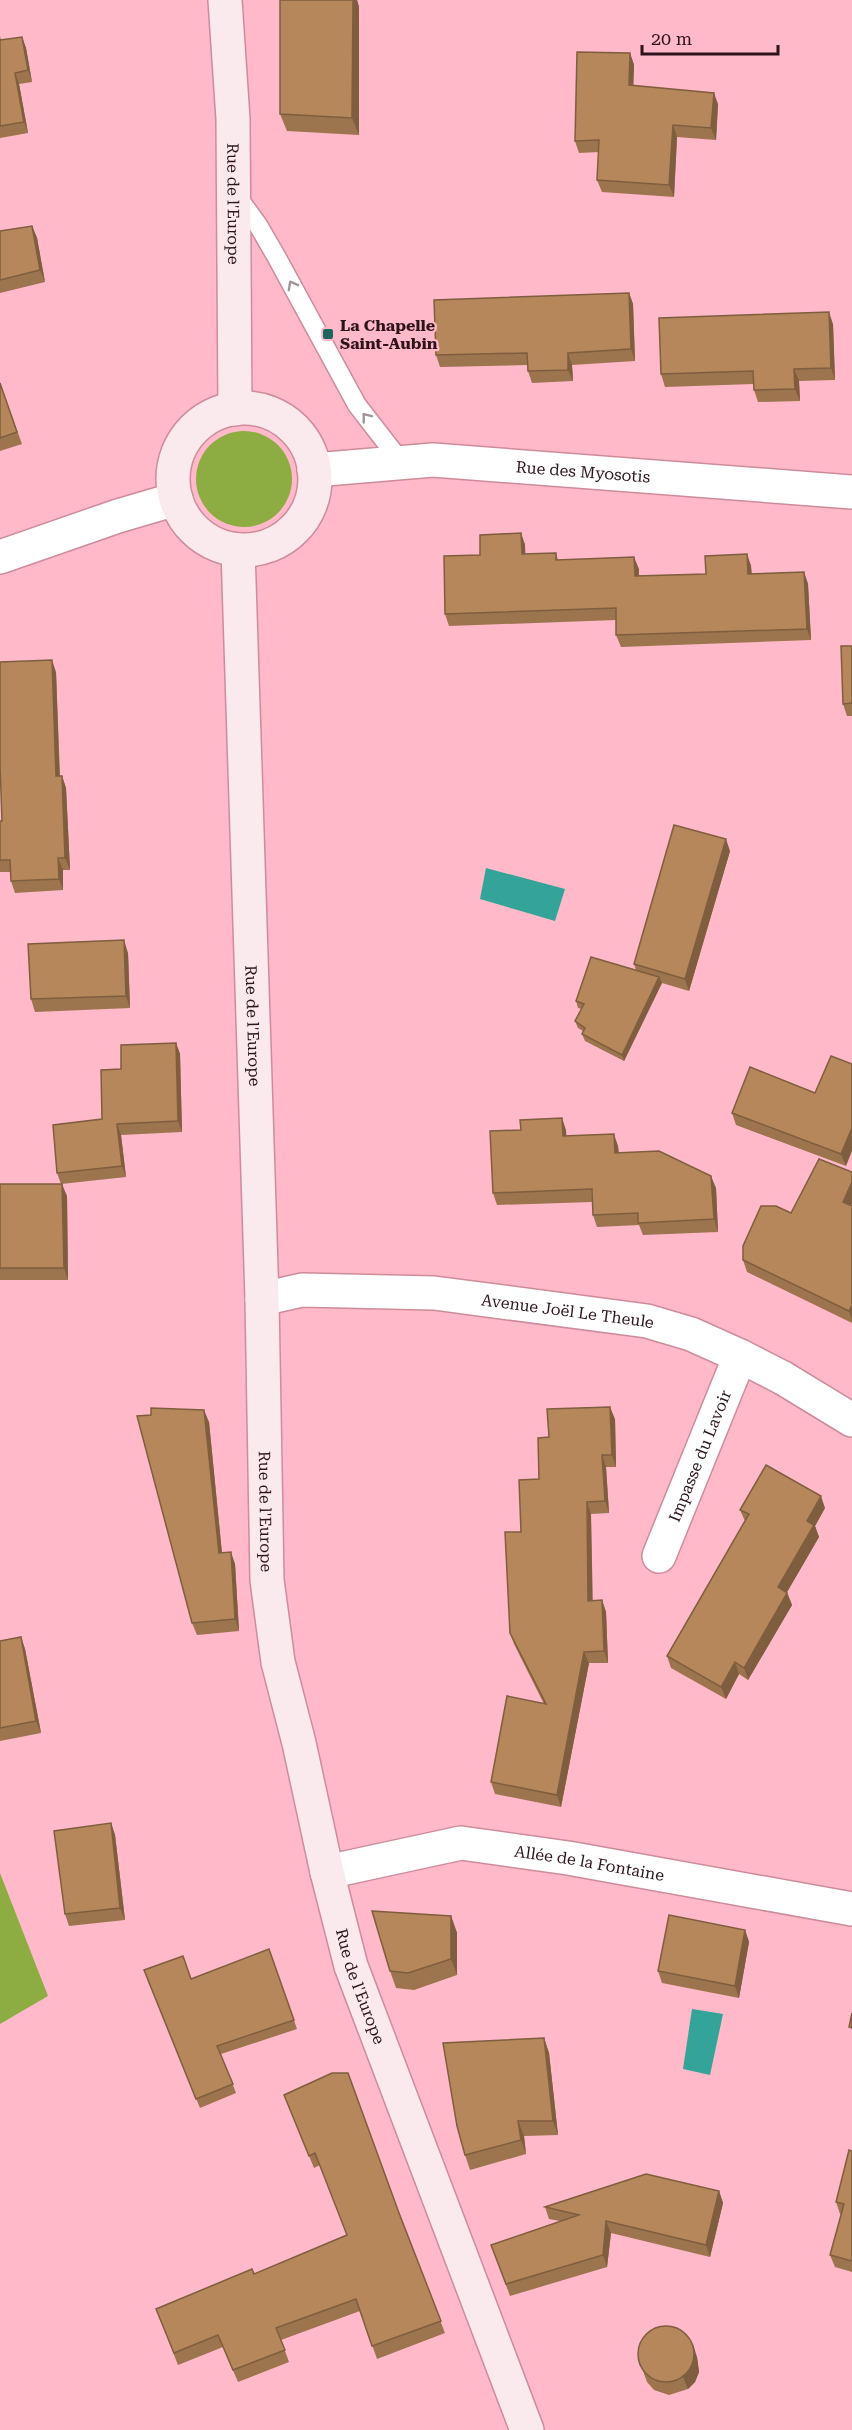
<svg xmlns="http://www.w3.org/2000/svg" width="852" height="2430" viewBox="0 0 852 2430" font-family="'Roboto Serif',serif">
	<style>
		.green { fill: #8dad43 }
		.water { fill: #33a497 }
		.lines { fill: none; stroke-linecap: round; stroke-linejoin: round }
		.lane-casing { stroke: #ce8c9b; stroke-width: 21 }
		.street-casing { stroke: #ce8c9b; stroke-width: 36 }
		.secondary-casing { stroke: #ce8c9b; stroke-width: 36 }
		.lane { stroke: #fff; stroke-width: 18 }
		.street { stroke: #fff; stroke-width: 33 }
		.secondary { stroke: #fae9ed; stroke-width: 33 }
		.wall { fill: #9c744d }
		.shaded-wall { fill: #7f5e3f }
		.building { fill: #b5875a; stroke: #7f5e3f; stroke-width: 1.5 }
		.oneway { stroke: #a09598 }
		.poi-dot { fill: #1c665e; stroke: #ffb9c8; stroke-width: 2 }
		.labels { text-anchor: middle; stroke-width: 4.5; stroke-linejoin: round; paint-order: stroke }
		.street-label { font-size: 16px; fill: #2d141b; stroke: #ffb9c8 }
		.poi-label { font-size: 16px; font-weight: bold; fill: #2d141b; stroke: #ffb9c8; text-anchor: start }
	</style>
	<rect width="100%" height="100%" fill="#ffb9c8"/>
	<g class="green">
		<circle cx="244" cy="479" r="48"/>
		<polygon points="0,1873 48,1996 0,2024"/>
	</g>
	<g class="water">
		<polygon points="486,868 565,889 555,921 480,899"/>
		<polygon points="692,2009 723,2014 710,2075 683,2069"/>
	</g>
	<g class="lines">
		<defs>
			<polyline id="lane" points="236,195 258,225 276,256 357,405 402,463"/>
			<g id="street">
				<path id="s1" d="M314 470 433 460 852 492"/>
				<polyline points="0,557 118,516 176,499"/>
				<path id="s2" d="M262 1299 302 1290 434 1293 647 1321 691 1334 740 1356 783 1378 852 1420"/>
				<path id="s3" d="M659 1556 740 1356"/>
				<path id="s4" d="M327 1872 461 1843 568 1858 852 1909"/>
			</g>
			<g id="secondary">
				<path id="s5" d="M225 0 233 119 235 409"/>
				<circle cx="244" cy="479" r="71"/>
				<path id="s6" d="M238 550 262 1299 267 1580 278 1662 299 1743 327 1872 351 1966 527 2430"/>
			</g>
		</defs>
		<use href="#lane" class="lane-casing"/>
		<use href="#street" class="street-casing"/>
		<use href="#secondary" class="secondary-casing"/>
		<use href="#lane" class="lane"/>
		<use href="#street" class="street"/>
		<use href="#secondary" class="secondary"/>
	</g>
	<g class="wall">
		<polygon points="280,0 357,0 359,7 359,135 287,131 280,114"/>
		<polygon points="0,36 1,40 22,37 26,48 32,82 19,84 28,133 0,138"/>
		<polygon points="630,53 634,65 633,86 718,104 716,140 677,137 674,197 602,192 597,180 599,152 579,153 575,141"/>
		<polygon points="32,226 37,238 45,282 0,293 0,231"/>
		<polygon points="629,293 633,304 635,361 572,365 573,381 532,383 528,371 527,365 440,367 436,355"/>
		<polygon points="833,324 835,380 799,381 800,401 758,402 754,390 753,384 665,387 661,374"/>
		<polygon points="0,383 22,444 0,451"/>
		<polygon points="521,533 525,545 525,554 556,553 558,560 639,569 639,576 706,574 747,554 751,566 752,574 804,572 808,584 811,640 621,647 616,635 616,620 449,626 445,614 480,555"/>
		<polygon points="852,646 852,716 847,716 843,704"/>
		<polygon points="56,672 60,776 62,776 66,788 70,870 63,870 63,890 15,893 11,881 10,872 0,872 0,821 2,821"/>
		<polygon points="730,851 689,991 662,983 624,1061 585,1041 582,1034 583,1031 578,1028 575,1021 582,1009 578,1008 576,1001 636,970 634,964"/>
		<polygon points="128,953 130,1008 35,1012 31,999"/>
		<polygon points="176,1043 180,1054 182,1132 121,1135 126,1177 61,1184 57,1173 102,1119 121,1069"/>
		<polygon points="831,1056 846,1166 736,1125 732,1113 815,1093"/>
		<polygon points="566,1130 566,1136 618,1146 619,1153 716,1188 718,1232 643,1235 639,1225 597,1227 593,1215 592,1202 497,1205 493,1193"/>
		<polygon points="0,1184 67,1196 68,1280 0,1280"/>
		<polygon points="851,1206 852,1206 852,1323 747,1272 743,1260 791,1213"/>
		<polygon points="615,1419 616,1467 606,1467 609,1513 591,1514 592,1600 602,1600 606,1612 608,1663 589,1663 561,1807 495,1794 491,1782 544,1704 514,1644 510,1633 521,1532 539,1479 549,1437"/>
		<polygon points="209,1422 222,1552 235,1564 239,1631 197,1635 192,1623"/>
		<polygon points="825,1508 815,1526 819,1537 787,1592 792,1605 748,1680 739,1674 726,1699 671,1668 667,1656 745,1521 740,1510"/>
		<polygon points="21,1637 25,1649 41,1733 0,1741 0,1641"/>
		<polygon points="111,1823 115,1835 125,1920 69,1926 65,1914"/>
		<polygon points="451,1916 457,1933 457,1975 414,1990 396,1988 390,1971"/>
		<polygon points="745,1930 749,1942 739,1998 662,1983 658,1971"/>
		<polygon points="269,1949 297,2029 221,2054 236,2093 200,2108 147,1979 191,1979"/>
		<polygon points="544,2038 549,2053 558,2135 524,2136 526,2154 470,2170 465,2155"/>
		<polygon points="284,2095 399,2215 445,2333 377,2359 360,2311 281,2340 289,2362 238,2382 223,2347 178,2365 156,2309 254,2274 347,2235 320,2165 314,2168"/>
		<polygon points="852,2151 852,2272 835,2267 830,2255 841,2214 840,2214 836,2202"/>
		<polygon points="719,2191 723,2203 710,2257 611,2233 607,2267 510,2296 491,2245 560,2221 549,2219 545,2207"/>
		<polygon points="697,2357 699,2372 695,2382 688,2389 669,2395 654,2390 647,2382 639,2360"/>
	</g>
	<g class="shaded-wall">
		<polygon points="353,0 357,0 359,7 359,135 352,118"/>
		<polygon points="22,37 26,48 32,82 28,70"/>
		<polygon points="630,53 634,65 633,97 629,85"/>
		<polygon points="15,73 19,84 28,133 24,122"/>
		<polygon points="714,93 718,104 716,140 711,128"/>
		<polygon points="673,125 677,137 674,197 669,185"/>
		<polygon points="32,226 37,238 45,282 40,270"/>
		<polygon points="629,293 633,304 635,361 631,349"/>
		<polygon points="829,312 833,324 835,380 831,368"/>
		<polygon points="568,353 572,365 573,381 568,370"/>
		<polygon points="794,369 799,381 800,401 795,389"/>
		<polygon points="521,533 525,545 526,566 522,554"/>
		<polygon points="747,554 751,566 752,586 748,574"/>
		<polygon points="634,557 639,569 639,588 635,576"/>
		<polygon points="804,572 808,584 811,640 807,629"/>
		<polygon points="52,660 56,672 60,788 56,776"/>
		<polygon points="62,776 66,788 70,870 65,858"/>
		<polygon points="726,839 730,851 689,991 685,979"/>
		<polygon points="58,858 63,870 63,890 59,879"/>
		<polygon points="124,940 128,953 130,1008 126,996"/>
		<polygon points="659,977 662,983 624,1061 622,1055"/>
		<polygon points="176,1043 180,1054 182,1132 178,1121"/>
		<polygon points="562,1118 566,1130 567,1148 563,1136"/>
		<polygon points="117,1124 121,1135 126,1177 122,1166"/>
		<polygon points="852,1128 852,1151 846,1166 841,1154"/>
		<polygon points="614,1134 618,1146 619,1165 615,1153"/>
		<polygon points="711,1176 716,1188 718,1232 714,1219"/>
		<polygon points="852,1182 852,1204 847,1214 843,1202"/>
		<polygon points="62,1184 67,1196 68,1280 64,1268"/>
		<polygon points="852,1305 852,1320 849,1311"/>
		<polygon points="610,1407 615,1419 616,1467 612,1455"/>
		<polygon points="204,1410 209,1422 223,1565 219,1553"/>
		<polygon points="602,1455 606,1467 609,1513 605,1501"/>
		<polygon points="821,1496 825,1508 815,1526 819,1537 783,1599 778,1587 807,1521"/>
		<polygon points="587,1502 591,1514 593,1613 588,1601"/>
		<polygon points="231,1552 235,1564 239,1631 235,1619"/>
		<polygon points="787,1593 792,1605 748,1680 744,1668"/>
		<polygon points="602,1600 606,1612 608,1663 604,1651"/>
		<polygon points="21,1637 25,1649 41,1733 36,1721"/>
		<polygon points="584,1652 589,1663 561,1807 557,1795"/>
		<polygon points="735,1662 739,1674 726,1699 721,1687"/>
		<polygon points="111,1823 115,1835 125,1920 120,1908"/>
		<polygon points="451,1916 457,1933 457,1975 451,1959"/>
		<polygon points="745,1930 749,1942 739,1998 735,1986"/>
		<polygon points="544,2038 549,2053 558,2135 553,2121"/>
		<polygon points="518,2121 524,2136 526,2154 521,2140"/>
		<polygon points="719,2191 723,2203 710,2257 706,2245"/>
		<polygon points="606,2221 611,2233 607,2267 603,2255"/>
		<polygon points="693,2344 697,2357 699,2372 695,2382 688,2389 683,2377"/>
	</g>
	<g class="building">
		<polygon points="280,0 353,0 352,118 280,114"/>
		<polygon points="22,37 28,70 15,73 24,122 0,126 0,40"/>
		<polygon points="577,52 630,53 629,85 714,93 711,128 673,125 669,185 597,180 599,140 575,141"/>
		<polygon points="32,226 40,270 0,280 0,231"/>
		<polygon points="629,293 631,349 568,353 568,370 528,371 527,353 436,355 434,300"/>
		<polygon points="829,312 831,368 794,369 795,389 754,390 753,371 661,374 659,318"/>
		<polygon points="0,383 17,432 0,438"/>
		<polygon points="521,533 522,554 556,553 556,560 634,557 635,576 706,574 705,556 747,554 748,574 804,572 807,629 616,635 616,608 445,614 444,556 480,555 480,535"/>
		<polygon points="841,646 852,646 852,703 843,704"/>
		<polygon points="52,660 56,776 62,776 65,858 58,858 59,879 11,881 10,860 0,860 0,821 2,821 0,765 0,662"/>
		<polygon points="674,825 726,839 685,979 634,964"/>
		<polygon points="124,940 126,996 31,999 28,944"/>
		<polygon points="591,957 659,977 622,1055 582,1034 585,1028 575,1021 584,1004 576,1001"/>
		<polygon points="176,1043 178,1121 117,1124 122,1166 57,1173 53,1125 102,1119 101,1070 121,1069 121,1045"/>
		<polygon points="831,1056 852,1064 852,1128 841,1154 732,1113 750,1067 815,1093"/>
		<polygon points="562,1118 563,1136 614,1134 615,1153 659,1151 711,1176 714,1219 638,1223 638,1213 593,1215 592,1189 493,1193 490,1131 521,1130 520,1120"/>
		<polygon points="819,1159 852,1172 852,1182 843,1202 852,1206 852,1305 849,1311 743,1260 743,1246 761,1206 776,1206 791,1213"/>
		<polygon points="0,1184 62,1184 64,1268 0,1268"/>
		<polygon points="610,1407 612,1455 602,1455 605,1501 587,1502 588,1601 602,1600 604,1651 584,1652 557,1795 491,1782 507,1696 546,1704 510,1633 505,1532 521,1532 519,1480 539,1479 538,1438 549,1437 547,1409"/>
		<polygon points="151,1408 204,1410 219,1553 231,1552 235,1619 192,1623 137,1416 151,1415"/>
		<polygon points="766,1465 821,1496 807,1521 814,1525 778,1587 787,1593 744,1668 735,1662 721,1687 667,1656 749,1514 740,1510"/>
		<polygon points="21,1637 36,1721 0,1728 0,1641"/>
		<polygon points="111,1823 120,1908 65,1914 54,1831"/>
		<polygon points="372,1911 451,1916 451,1959 408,1973 390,1971"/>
		<polygon points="669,1915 745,1930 735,1986 658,1971"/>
		<polygon points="269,1949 294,2020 217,2046 233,2084 196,2099 144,1970 183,1956 191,1979"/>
		<polygon points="852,2013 852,2028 849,2027"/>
		<polygon points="544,2038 553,2121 518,2121 521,2140 465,2155 457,2126 443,2043"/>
		<polygon points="332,2073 348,2073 399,2213 441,2321 372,2346 356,2299 276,2328 285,2350 233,2370 218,2335 174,2353 156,2309 252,2269 254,2274 347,2235 315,2153 309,2156 284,2095"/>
		<polygon points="849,2150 852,2151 852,2261 830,2255 844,2204 836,2202"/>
		<polygon points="646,2174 719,2191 706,2245 606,2221 603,2255 506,2284 491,2245 579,2215 545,2207"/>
		<circle cx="666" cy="2354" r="28"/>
	</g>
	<defs><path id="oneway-chevron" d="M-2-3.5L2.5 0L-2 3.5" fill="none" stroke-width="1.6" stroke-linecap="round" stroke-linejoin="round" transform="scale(1.5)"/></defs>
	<g class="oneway">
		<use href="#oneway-chevron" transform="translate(292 285) rotate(-118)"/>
		<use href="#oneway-chevron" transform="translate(366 417) rotate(-128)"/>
	</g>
	<rect class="poi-dot" x="322" y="328" width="12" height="12" rx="3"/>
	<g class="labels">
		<g class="street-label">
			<text dy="6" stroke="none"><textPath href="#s5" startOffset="204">Rue de l'Europe</textPath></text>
			<text dy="6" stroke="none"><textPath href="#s1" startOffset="270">Rue des Myosotis</textPath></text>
			<text dy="6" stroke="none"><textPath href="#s6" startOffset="476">Rue de l'Europe</textPath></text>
			<text dy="6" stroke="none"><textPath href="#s2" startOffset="308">Avenue Joël Le Theule</textPath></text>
			<text dy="6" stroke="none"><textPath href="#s3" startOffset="108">Impasse du Lavoir</textPath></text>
			<text dy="6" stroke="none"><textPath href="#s6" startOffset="962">Rue de l'Europe</textPath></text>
			<text dy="6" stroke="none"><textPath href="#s4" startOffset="267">Allée de la Fontaine</textPath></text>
			<text dy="6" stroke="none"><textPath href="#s6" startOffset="1448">Rue de l'Europe</textPath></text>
		</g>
		<g class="poi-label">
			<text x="340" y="331">La Chapelle<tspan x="340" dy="18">Saint-Aubin</tspan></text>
		</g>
	</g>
	<path d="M642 45v9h136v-9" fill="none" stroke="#2d141b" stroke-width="3"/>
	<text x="651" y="45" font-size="18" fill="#2d141b" stroke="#ffb9c8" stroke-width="4.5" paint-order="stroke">20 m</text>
</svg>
